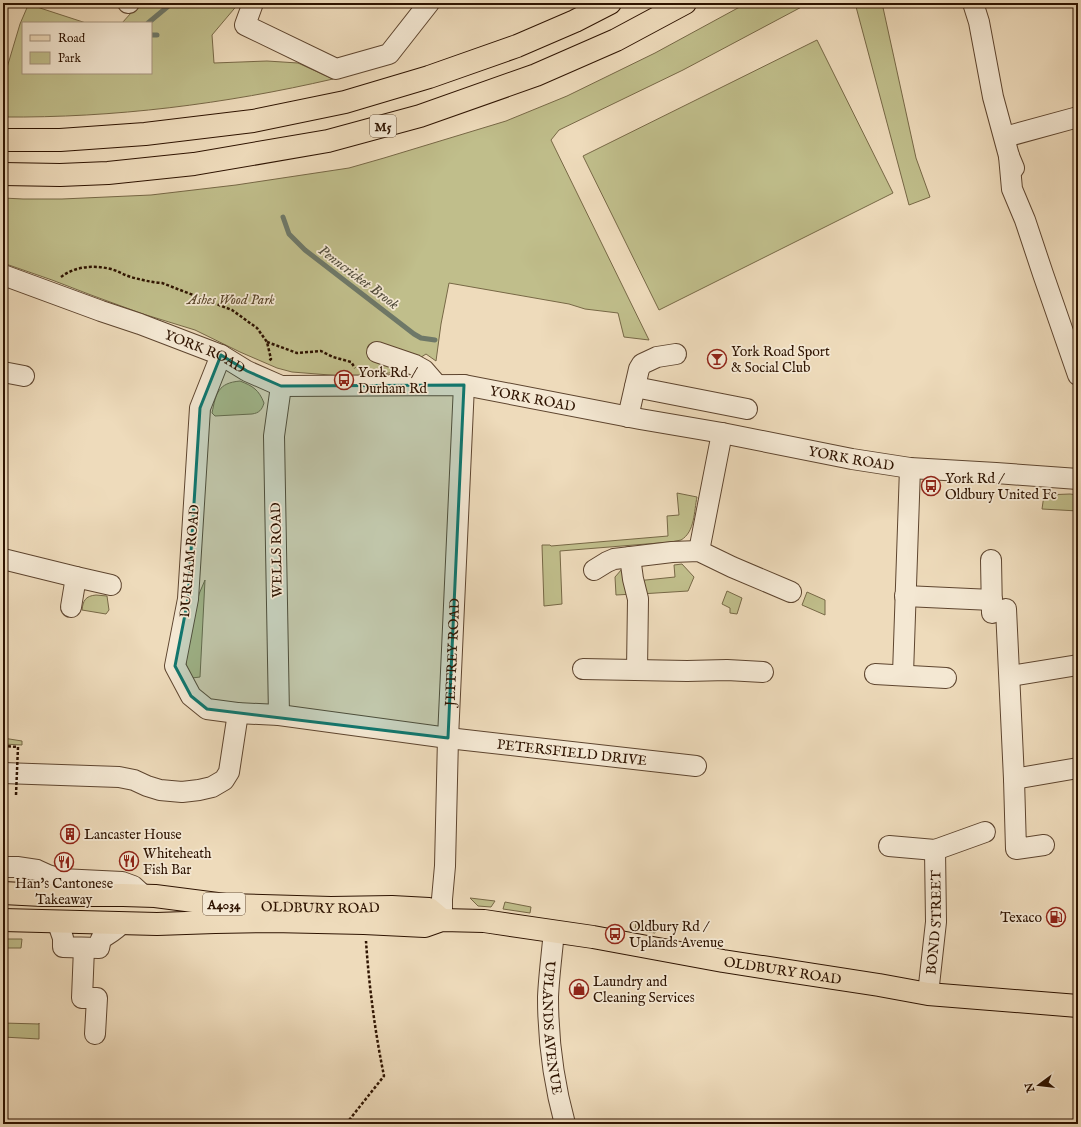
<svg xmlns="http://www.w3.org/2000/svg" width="1081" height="1127" viewBox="0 0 1081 1127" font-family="'IM FELL English',serif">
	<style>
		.green { fill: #c0be8b; stroke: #776846 }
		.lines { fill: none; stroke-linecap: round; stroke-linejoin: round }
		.stream { stroke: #6e7868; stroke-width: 5 }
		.minor-casing { stroke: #5e452f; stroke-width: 22 }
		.major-casing { stroke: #2e1300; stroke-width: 24 }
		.highway-casing { stroke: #2e1300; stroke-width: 24 }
		.path { stroke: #2e1300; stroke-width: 2.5; stroke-dasharray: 3 2; stroke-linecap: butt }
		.minor { stroke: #f4e8d3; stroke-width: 20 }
		.major { stroke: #eedbbb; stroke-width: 22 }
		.highway { stroke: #eedbbb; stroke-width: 22 }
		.path-bridge { stroke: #2e1300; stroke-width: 2.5; stroke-dasharray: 3 2; stroke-linecap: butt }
		.marked { fill: #0f766e; fill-opacity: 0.2; stroke: #0f766e; stroke-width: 3; stroke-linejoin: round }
		.labels { text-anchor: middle; stroke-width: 3.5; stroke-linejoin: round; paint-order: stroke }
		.shield { fill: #f4e8d3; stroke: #69533f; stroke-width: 1 }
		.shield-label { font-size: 13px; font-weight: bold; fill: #2e1300 }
		.park-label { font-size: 14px; font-style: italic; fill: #5a462a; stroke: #f4e8d3 }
		.poi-label { font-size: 14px; fill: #2e1300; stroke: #f4e8d3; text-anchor: start }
		.street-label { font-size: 14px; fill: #2e1300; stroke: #f4e8d3 }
		.water-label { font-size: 15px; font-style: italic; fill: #534e3d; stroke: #f4e8d3 }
	</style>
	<rect width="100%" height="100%" fill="#eedbbb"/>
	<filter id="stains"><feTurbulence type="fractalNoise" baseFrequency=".005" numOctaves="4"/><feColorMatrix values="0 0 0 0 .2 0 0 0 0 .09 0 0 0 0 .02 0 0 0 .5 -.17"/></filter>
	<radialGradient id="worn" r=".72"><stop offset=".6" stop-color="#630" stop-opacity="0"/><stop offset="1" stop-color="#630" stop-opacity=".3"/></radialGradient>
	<g class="green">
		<path d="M29 3 40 8 86 23H23V73H151V23H122L140 3H239L212 35 214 63 267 61 298 63 333 79C225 104 114 118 3 117V81L20 24Z"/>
		<polygon points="747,3 809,3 683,70 559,130 551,140 649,340 624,337 618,313 585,309 569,304 449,283 441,324 436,361 426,354 398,372 355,377 292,372 277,368 240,352 195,330 143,314 91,295 52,280 3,263 3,198 23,199 62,199 151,195 236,185 349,168 384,158 506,121 567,96 655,53"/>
		<polygon points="855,3 882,3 916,158 930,197 909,205"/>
		<polygon points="817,40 893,193 659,310 583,156"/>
		<path d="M240 381C253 386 259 390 264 403 262 410 259 413 252 414L215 416 212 413C216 393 218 383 240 381Z"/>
		<path d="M677 493 697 497C694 511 695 532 681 540 678 541 674 541 671 542L560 551 562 604 544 606 542 545H550L551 546 668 536 667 516 679 515Z"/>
		<polygon points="1070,494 1078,495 1078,511 1042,509 1044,495"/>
		<polygon points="682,564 694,577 688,591 640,594 636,581 675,577 674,565"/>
		<polygon points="622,569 634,594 616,595 615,577"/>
		<polygon points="205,580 200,677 192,678 186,665 187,653 199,594"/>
		<polygon points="727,591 742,598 737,614 730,613 730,608 722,604"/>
		<polygon points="807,592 825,600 825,615 802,605"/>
		<path d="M96 595 107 596 109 610 106 614 82 610C83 601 85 596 96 595Z"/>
		<polygon points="3,738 22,741 22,745 3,744"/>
		<polygon points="470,898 495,901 491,907 478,906"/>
		<polygon points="505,902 531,907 530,913 503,909"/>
		<polygon points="636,923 656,926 655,933 635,930"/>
		<polygon points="3,939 22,939 21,948 3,948"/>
		<polygon points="3,1023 39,1024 39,1023 39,1039 3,1037"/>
	</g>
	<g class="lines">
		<g class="stream">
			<polyline points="148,23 172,3"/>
			<polyline points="151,35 157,35"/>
			<polyline points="283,217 289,234 305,250 414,334 421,338 435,340"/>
		</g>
		<defs>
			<g id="minor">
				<polyline points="128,3 129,3"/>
				<polyline points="253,3 245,25 336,69 389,54 429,3"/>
				<polyline points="973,3 979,22 993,97 1009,156 1014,168"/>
				<polyline points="1005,137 1078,117"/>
				<polyline points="1009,156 1012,189 1025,220 1043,274 1078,375"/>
				<path id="s1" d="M3 275 101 311 140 324 221 355 247 371 281 386 464 385 640 419 722 433 852 459 910 468 996 473 1078 479"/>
				<polyline points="377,352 415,365 424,370 437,385"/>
				<path id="s2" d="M221 355 200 408 188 599 175 666 191 696 207 709 237 713 279 715 448 738 696 766"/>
				<polyline points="3,372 24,376"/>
				<polyline points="635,387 747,409"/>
				<polyline points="628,417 639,369 642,364 657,357 676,354"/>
				<polyline points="699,551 722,433"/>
				<polyline points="630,557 633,579 638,599 637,670"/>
				<polyline points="3,559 76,577"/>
				<polyline points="991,560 992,613"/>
				<polyline points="594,570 607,562 614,559 672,552 699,551 732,567 791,592"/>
				<polyline points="905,596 992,600"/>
				<polyline points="71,607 76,577 111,585"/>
				<polyline points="1006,609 1014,779 1016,849 1044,845"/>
				<polyline points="583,669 687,671 727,670 763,672"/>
				<polyline points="875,674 946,678"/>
				<polyline points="903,674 910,468"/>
				<polyline points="1010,676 1078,665"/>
				<polyline points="279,715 274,436 281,386"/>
				<polyline points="3,773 119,777 134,780 147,786 160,790 182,792 199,790 212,787 224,780 229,772 238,713"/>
				<polyline points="1014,779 1078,768"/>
				<polyline points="889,846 935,850 985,832"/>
				<polyline points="3,867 17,867 37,870 48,875 61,879 122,882 133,886 144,896"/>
				<path id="s3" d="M442 920V899L445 866 448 738 464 385"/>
				<path d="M57 921 63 938V947L99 948 101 939C108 934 116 930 122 923"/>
				<path id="s4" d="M554 931C552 953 549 975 548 997 548 1039 554 1084 565 1124"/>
				<polyline points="84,948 82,998 97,998 95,1034"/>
				<path id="s5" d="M928 994 936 922 935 850"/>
			</g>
			<g id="major">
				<path id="s6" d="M3 893 42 895H123L155 896 225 905 331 908 392 907 429 909 442 920"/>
				<path id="s7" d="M3 920 157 924 215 922 272 921 364 923 425 926 442 920 484 921 593 937 723 961 879 985 928 994 1078 1006"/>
			</g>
			<g id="highway">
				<polyline points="3,140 60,140 145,134 253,121 345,102 429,77 517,46 575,21 610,3"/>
				<polyline points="3,174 60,175 108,173 194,164 328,141 420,116 536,75 616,40 685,3"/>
			</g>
		</defs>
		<use href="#minor" class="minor-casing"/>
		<use href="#major" class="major-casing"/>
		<use href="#highway" class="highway-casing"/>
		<g class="path">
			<path d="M61 277C75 266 94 265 111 269 118 271 124 275 131 277 141 280 151 282 162 283L232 310 257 328 267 342 271 359 269 361"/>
			<polyline points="267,342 297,353 321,351 333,357 351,362 355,368"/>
			<polyline points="3,746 18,747"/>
			<path d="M346 1124 384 1076C375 1032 369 986 366 941"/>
		</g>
		<use href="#minor" class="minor"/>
		<use href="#major" class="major"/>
		<use href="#highway" class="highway"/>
		<polyline class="path-bridge" points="16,795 18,747"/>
	</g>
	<path class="marked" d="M221 355 247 371 281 386 464 385 448 738 207 709 191 696 175 666 188 599 200 408Z"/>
	<defs>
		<symbol id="bar-ring" viewBox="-11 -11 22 22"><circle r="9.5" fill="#f4e8d3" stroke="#8f2418" stroke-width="1.5"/><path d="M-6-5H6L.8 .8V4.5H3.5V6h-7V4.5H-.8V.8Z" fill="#8f2418"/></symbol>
		<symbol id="bus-ring" viewBox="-11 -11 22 22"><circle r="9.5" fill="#f4e8d3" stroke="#8f2418" stroke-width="1.5"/><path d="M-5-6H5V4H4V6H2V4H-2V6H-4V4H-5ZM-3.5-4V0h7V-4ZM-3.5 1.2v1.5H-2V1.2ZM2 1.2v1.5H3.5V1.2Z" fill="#8f2418"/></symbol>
		<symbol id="building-ring" viewBox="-11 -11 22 22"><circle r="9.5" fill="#f4e8d3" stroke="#8f2418" stroke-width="1.5"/><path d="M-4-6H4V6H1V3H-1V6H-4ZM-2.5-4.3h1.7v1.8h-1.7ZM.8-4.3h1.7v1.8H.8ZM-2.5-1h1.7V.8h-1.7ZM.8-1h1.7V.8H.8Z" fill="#8f2418"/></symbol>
		<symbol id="restaurant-ring" viewBox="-11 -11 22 22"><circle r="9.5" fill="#f4e8d3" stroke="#8f2418" stroke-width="1.5"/><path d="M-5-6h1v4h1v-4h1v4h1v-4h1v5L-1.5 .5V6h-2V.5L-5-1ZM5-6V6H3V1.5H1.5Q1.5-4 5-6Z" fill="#8f2418"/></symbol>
		<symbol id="fuel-ring" viewBox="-11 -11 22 22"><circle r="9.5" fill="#f4e8d3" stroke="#8f2418" stroke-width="1.5"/><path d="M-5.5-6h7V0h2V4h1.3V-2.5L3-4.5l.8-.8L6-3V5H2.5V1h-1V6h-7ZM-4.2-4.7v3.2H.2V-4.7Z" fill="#8f2418"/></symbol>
		<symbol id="shop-ring" viewBox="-11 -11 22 22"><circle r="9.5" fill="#f4e8d3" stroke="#8f2418" stroke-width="1.5"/><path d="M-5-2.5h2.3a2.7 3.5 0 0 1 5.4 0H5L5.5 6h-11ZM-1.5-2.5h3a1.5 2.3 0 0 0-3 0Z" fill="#8f2418"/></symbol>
	</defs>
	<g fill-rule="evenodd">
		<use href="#bar-ring" x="706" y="348" width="22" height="22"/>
		<use href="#bus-ring" x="333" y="369" width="22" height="22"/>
		<use href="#bus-ring" x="920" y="475" width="22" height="22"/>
		<use href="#building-ring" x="59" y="823" width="22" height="22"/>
		<use href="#restaurant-ring" x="118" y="850" width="22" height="22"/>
		<use href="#restaurant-ring" x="53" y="851" width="22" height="22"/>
		<use href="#fuel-ring" x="1045" y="906" width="22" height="22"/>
		<use href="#bus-ring" x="604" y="923" width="22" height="22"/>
		<use href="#shop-ring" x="568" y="978" width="22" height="22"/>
	</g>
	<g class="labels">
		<g class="shield">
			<rect x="370" y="115" width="26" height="22" rx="3"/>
			<rect x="203" y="893" width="42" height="22" rx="3"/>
		</g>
		<g class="shield-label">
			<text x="383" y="131">M5</text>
			<text x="224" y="909">A4034</text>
		</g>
		<g class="park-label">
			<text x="231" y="304">Ashes Wood Park</text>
		</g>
		<g class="poi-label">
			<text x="731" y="356">York Road Sport<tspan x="731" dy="16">&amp; Social Club</tspan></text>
			<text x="358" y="377">York Rd /<tspan x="358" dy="16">Durham Rd</tspan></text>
			<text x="945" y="483">York Rd /<tspan x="945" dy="16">Oldbury United Fc</tspan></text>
			<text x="84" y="839">Lancaster House</text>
			<text x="143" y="858">Whiteheath<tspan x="143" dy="16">Fish Bar</tspan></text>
			<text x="64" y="888" text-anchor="middle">Han's Cantonese<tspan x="64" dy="16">Takeaway</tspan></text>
			<text x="1042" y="922" text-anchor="end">Texaco</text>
			<text x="629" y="931">Oldbury Rd /<tspan x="629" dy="16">Uplands Avenue</tspan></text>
			<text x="593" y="986">Laundry and<tspan x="593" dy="16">Cleaning Services</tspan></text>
		</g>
		<g class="street-label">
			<text dy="5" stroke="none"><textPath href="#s1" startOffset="216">YORK ROAD</textPath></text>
			<text dy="5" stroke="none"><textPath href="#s1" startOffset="553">YORK ROAD</textPath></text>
			<text dy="5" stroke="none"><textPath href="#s1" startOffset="877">YORK ROAD</textPath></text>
			<text transform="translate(276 550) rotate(-91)" y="5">WELLS ROAD</text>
			<text transform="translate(189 561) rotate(-85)" y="5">DURHAM ROAD</text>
			<text dy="5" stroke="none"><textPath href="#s3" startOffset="268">JEFFREY ROAD</textPath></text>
			<text dy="5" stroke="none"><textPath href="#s2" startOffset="739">PETERSFIELD DRIVE</textPath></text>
			<text dy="5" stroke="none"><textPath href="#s6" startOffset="318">OLDBURY ROAD</textPath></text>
			<text dy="5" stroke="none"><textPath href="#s5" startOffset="72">BOND STREET</textPath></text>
			<text dy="5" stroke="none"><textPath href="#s7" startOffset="785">OLDBURY ROAD</textPath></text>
			<text dy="5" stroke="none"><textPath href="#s4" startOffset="97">UPLANDS AVENUE</textPath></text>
		</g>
		<g class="water-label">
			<text transform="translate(359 277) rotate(37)" y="5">Penncricket Brook</text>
		</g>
	</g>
	<rect width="1081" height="1127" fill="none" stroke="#eedbbb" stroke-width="16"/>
	<rect x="4" y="4" width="1073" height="1119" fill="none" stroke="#2e1300" stroke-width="2"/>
	<rect x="8" y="8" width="1065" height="1111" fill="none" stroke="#2e1300"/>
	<rect x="22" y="22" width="130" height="52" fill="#f4e8d3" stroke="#a5937f"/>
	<rect x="30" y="35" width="20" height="6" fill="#eedbbb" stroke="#a5937f"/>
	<text x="58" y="42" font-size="12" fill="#2e1300">Road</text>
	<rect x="30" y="52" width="20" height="12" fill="#c0be8b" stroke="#a5937f"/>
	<text x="58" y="62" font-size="12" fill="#2e1300">Park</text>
	<g transform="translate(1039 1085) rotate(255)" stroke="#f4e8d3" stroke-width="3" paint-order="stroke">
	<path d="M0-3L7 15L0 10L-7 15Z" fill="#2e1300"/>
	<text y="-6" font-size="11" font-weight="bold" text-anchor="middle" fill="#2e1300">N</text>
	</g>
	<rect width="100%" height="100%" filter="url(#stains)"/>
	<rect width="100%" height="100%" fill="url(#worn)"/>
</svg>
